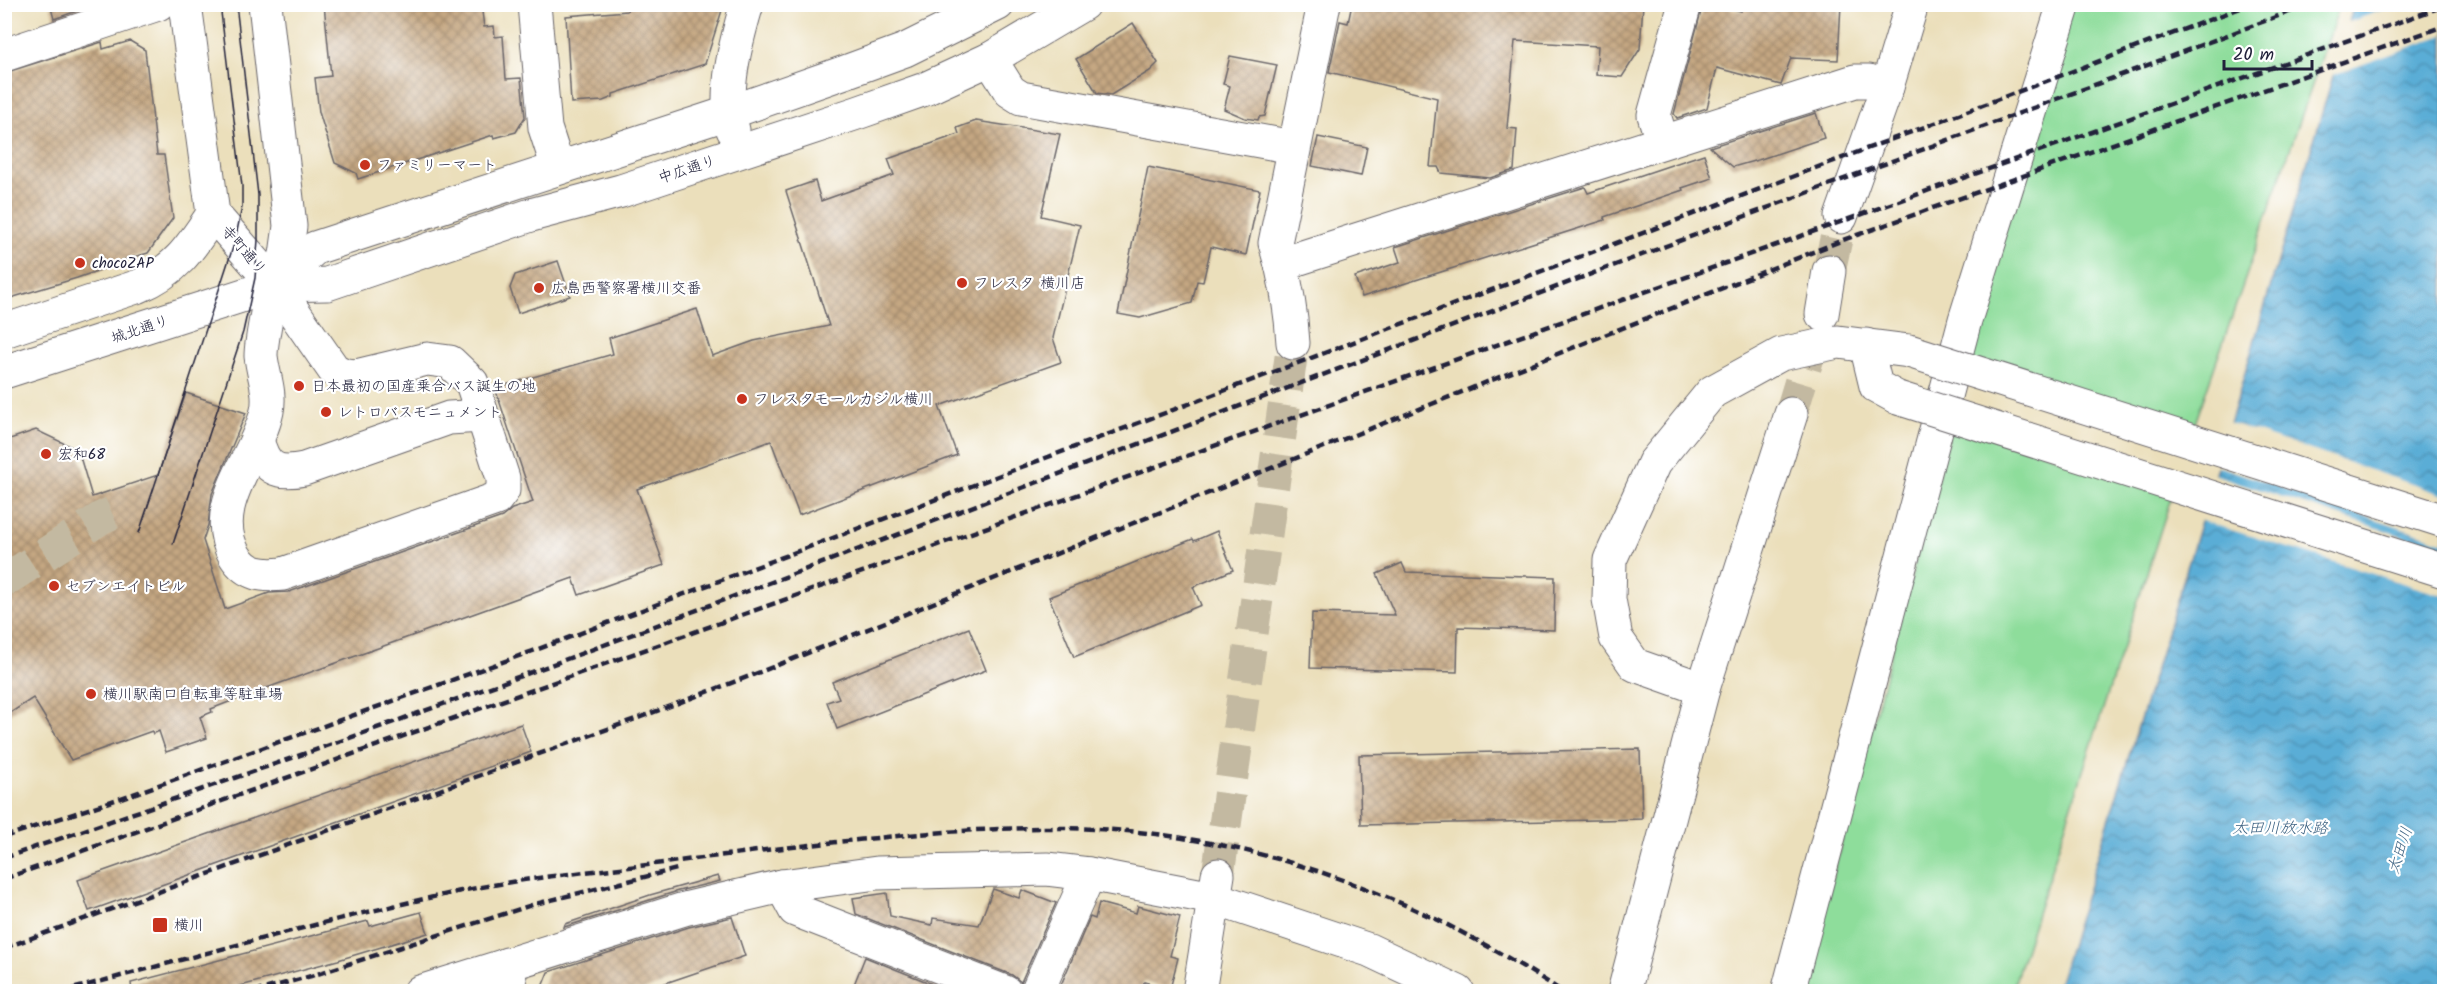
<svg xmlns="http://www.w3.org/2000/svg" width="2449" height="996" viewBox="0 0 2449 996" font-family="Kalam,'Klee One',sans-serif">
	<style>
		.green { fill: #8edd9b; stroke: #58806b; stroke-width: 1.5 }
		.water { fill: url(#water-waves); stroke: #3e6888; stroke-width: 1.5 }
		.pier { fill: #ebdfbb }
		.building { fill: url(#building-cross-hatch) }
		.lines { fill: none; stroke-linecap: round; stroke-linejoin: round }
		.minor-tunnel { stroke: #c3b9a1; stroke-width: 33; stroke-dasharray: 33 16; stroke-linecap: butt }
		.minor-casing { stroke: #686468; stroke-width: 35 }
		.highway-casing { stroke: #686468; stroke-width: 35 }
		.minor { stroke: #fff; stroke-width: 33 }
		.highway { stroke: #fff; stroke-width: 33 }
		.tram { stroke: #22223b; stroke-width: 1.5 }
		.rail { stroke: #22223b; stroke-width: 4.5; stroke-dasharray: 9 4.5; stroke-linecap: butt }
		.minor-bridge-casing { stroke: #686468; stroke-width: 35; stroke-linecap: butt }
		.minor-bridge { stroke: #fff; stroke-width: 33 }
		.poi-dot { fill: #c8321e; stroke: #fff; stroke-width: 2 }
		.labels { text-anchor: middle; stroke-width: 4.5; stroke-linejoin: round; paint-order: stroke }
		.poi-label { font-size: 15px; fill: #22223b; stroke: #fff; text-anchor: start }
		.street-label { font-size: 15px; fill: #22223b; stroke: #fff }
		.water-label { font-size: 16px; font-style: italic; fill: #3b6181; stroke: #fff }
	</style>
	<defs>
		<pattern id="water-waves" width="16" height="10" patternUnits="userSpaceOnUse" patternTransform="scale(1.5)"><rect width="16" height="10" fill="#5aadd6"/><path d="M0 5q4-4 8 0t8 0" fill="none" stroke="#4a8caf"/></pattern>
		<pattern id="building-cross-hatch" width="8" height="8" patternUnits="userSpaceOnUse" patternTransform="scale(1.5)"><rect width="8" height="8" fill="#c5a782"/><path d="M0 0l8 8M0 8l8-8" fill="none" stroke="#a0886c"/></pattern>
	</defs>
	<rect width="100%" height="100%" fill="#fff"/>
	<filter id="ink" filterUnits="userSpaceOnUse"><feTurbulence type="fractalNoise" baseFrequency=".0167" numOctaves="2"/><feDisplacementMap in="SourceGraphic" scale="12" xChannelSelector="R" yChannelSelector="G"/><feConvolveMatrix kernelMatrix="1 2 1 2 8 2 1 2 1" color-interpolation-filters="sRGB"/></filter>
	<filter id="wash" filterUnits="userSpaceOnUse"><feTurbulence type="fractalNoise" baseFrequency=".008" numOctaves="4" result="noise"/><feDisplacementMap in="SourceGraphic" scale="24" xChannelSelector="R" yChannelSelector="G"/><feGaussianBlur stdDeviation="1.35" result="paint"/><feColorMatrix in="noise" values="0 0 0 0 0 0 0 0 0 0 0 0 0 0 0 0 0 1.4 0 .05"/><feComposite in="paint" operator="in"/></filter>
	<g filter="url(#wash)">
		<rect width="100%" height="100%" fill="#ebdfbb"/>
		<g class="green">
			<polygon points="2072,5 2340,5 2192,432 1960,369"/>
			<polygon points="1952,423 2172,495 2012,991 1802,992"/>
		</g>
		<polygon class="water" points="2354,5 2444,5 2444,991 2056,992 2191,555"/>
		<g class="pier">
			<polygon points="2396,5 2444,5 2444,35 2330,76 2346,23"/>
			<polygon points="2228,422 2444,495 2444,542 2215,465"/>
			<polygon points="2213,474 2444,550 2444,596 2199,520"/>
		</g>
		<g id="blocks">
			<g class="building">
				<polygon points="50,4 91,4 91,6 54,19"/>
				<polygon points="324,4 481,4 484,27 494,26 495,37 503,36 506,79 521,78 525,117 516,132 494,138 493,135 358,179 356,173 335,163 319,112 315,78 331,76"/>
				<polygon points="629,4 724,4 705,64 613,94 613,97 603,101 571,103 566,16 627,11"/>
				<polygon points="1352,4 1643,4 1640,49 1622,77 1596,75 1598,46 1515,41 1507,128 1517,129 1514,170 1490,178 1441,173 1438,167 1430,167 1437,98 1329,72 1340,21 1348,23"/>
				<polygon points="1703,4 1715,4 1741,11 1741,4 1841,4 1838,60 1791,58 1781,85 1717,68 1707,108 1677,118 1674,114"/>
				<polygon points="1133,23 1158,63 1150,71 1111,95 1097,93 1076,59"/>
				<polygon points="130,41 145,50 157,155 164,155 173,218 148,253 120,261 120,263 77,278 4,300 4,73 102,42 103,49"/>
				<polygon points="1230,56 1277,65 1265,116 1259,117 1258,120 1245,118 1224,109 1230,86 1223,84"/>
				<polygon points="1816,113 1824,138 1761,159 1733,167 1710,147"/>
				<polygon points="976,121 1060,134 1041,216 1080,225 1053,338 1061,362 939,406 957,455 799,515 771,441 637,489 664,565 579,595 573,578 247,695 211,709 212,712 200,717 207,738 166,752 159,731 153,734 152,731 71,760 33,698 4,717 4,441 36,430 78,450 92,497 158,475 186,393 246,413 212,494 208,525 203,540 225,609 269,593 289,592 502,517 512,509 533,502 495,388 613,354 609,338 697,309 712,356 754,341 829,326 786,191 815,181 821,201 894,175 888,159 959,134 957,128"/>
				<polygon points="1318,137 1367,147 1361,176 1312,166"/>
				<polygon points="1704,154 1712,178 1682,188 1683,190 1604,217 1605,220 1362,297 1355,277 1400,262 1395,247 1585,187 1588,193"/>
				<polygon points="1148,167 1260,190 1246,255 1211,247 1203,282 1197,281 1192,303 1140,318 1118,314"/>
				<polygon points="558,261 570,296 518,313 510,288 515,275"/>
				<polygon points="1217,531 1233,570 1193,587 1201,605 1074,657 1049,597 1193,539 1194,541"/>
				<polygon points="1402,563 1406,572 1555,577 1554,630 1458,627 1457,672 1310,668 1312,613 1395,615 1377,574"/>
				<polygon points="969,628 986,670 837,729 827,702 839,698 832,682"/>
				<polygon points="521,724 531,752 89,911 78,880"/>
				<polygon points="1640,749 1642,819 1361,825 1359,755"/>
				<polygon points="718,876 720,881 678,891 564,927 565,924 650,895"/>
				<polygon points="993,889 1019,898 1022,890 1056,903 1021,982 1012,975 856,914 853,898 887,893 890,916 932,925 933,918 979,925"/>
				<polygon points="1099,903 1136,913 1138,906 1180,917 1170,956 1178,958 1170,989 1144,982 1141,992 1058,992 1090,917 1095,919"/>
				<polygon points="421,912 428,933 338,960 218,992 132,992 131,983 368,921 370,926"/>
				<polygon points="732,917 745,956 648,989 635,992 540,992 548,972 689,927"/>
				<polygon points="865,957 952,992 851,992"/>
			</g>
		</g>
	</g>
	<g filter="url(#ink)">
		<use href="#blocks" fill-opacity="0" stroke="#686468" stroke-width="1.5"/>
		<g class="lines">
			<g class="minor-tunnel">
				<polyline points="1829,271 1841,217"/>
				<polyline points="1791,414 1818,324"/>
				<polyline points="4,581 101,518 112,513"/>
				<polyline points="1218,875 1293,343"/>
			</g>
			<defs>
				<g id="minor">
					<polyline points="534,4 545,128 558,168"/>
					<polyline points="4,55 158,4"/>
					<polyline points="990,59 1010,91 1021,98 1293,147"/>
					<path d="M733 130C722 94 736 41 747 4"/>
					<polyline points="1662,141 1654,115 1685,4"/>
					<polyline points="1841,217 1887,87 1912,4"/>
					<polyline points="1281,264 1855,81 1869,81 1887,87"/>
					<path d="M275 285 334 370 345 375 356 376 427 359 450 362 472 383 503 478V490L496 499 283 574C263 576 247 575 235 556 206 506 257 458 267 411 271 392 263 375 261 356 261 345 269 294 275 285 280 276 306 257 315 248L728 113 845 72 905 50 998 4"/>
					<polyline points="275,285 327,284 531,215 621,191 857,113 925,89 990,59 1083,4"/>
					<polyline points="1822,314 1829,271"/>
					<path d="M1293 343C1291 309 1285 275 1275 243L1324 4"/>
					<polyline points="1866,345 1876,386 1898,398"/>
					<path d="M257 440C265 468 275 475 304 469L449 418 482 416"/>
					<polyline points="1703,689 1635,665 1616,638 1609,599 1610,560 1654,463 1712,392 1781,354 1838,342 1909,351"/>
					<polyline points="782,886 795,910 1005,992"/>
					<polyline points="507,964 512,992"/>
					<polyline points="420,992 684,909 782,886 877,873 1047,869 1089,874 1213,898 1369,950 1458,992"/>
					<polyline points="1037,992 1089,874"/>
					<polyline points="1199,992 1218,875"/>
					<polyline points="1624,992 1703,689 1791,414"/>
					<polyline points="1788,992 1965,320 2064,4"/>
				</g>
				<g id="highway">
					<polyline points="185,4 213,214 275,285"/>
					<polyline points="265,4 290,226 286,255 275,285"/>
					<path d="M4 331 139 286C177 270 191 247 213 214"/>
					<polyline points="4,372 275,285"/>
				</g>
			</defs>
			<use href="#minor" class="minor-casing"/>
			<use href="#highway" class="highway-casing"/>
			<use href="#minor" class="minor"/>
			<use href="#highway" class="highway"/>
			<g class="tram">
				<polyline points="139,533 235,241 242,207 242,186 220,4"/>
				<polyline points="173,544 243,332 255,278 258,240 258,195 236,4"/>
			</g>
			<g class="rail">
				<polyline points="4,837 142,791 533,651 2251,4"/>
				<polyline points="4,858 344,740 540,669 2310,4"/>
				<polyline points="4,879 2444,6"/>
				<polyline points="4,948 641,717 750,676 1843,240 2444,26"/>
				<path d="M61 992C189 958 317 922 447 894 510 880 575 873 639 866 696 859 753 851 810 845 928 832 1065 818 1183 838 1322 861 1446 915 1563 992"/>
				<polyline points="253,992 311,976 535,904 677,869"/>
			</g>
			<defs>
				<g id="minor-bridge">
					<polyline points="1909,351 2444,521"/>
					<polyline points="1898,398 2444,571"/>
				</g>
			</defs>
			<use href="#minor-bridge" class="minor-bridge-casing"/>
			<use href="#minor-bridge" class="minor-bridge"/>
		</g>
	</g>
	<g class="poi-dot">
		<circle cx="365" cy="165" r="6"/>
		<circle cx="80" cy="263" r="6"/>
		<circle cx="962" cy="283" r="6"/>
		<circle cx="539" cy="288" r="6"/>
		<circle cx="299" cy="386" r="6"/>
		<circle cx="742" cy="399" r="6"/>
		<circle cx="326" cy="412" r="6"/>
		<circle cx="46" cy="454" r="6"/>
		<circle cx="54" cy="586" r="6"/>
		<circle cx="91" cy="694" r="6"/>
		<rect x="152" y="917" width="16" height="16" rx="3"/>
	</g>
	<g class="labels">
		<g class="poi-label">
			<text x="377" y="170">ファミリーマート</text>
			<text x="92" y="268">chocoZAP</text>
			<text x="974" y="288">フレスタ 横川店</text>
			<text x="551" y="293">広島西警察署横川交番</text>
			<text x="311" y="391">日本最初の国産乗合バス誕生の地</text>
			<text x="754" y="404">フレスタモールカジル横川</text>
			<text x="338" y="417">レトロバスモニュメント</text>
			<text x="58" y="459">宏和68</text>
			<text x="66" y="591">セブンエイトビル</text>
			<text x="103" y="699">横川駅南口自転車等駐車場</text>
			<text x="174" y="930">横川</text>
		</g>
		<g class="street-label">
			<text transform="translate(687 169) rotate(-18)" y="5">中広通り</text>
			<text transform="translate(244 250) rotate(49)" y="5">寺町通り</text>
			<text transform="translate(140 329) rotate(-18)" y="5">城北通り</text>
		</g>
		<g class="water-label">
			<text x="2280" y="833">太田川放水路</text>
			<text transform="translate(2399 850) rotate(-72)" y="6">太田川</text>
		</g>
	</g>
	<rect width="2449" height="996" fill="none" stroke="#fff" stroke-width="24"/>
	<path d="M2224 60v9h88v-9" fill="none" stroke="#22223b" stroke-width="3"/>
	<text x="2233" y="60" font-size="18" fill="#22223b" stroke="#ffffff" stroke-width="4.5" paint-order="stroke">20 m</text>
</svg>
